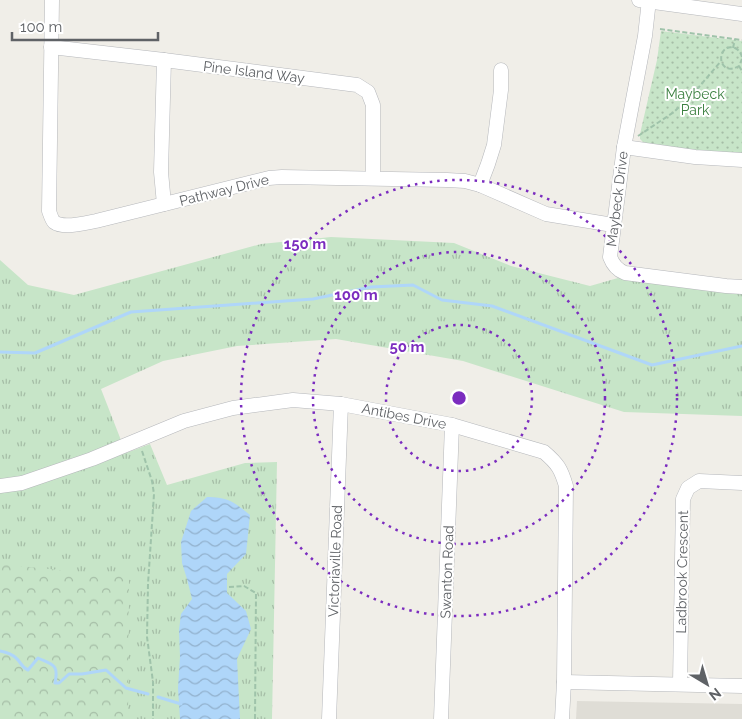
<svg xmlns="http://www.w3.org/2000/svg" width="742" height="719" viewBox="0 0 742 719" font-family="Raleway,sans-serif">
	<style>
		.education { fill: #dfddd6 }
		.grass { fill: url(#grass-tufts) }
		.forest { fill: url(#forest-crowns) }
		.park { fill: url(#park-dots) }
		.water { fill: url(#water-waves) }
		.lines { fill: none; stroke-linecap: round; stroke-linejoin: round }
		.stream { stroke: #afd6f9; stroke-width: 3 }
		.minor-casing { stroke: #b5b7bb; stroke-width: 15 }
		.path { stroke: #9fc3aa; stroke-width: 2; stroke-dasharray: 5 2.5; stroke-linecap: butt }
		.minor { stroke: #fff; stroke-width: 14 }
		.ring { fill: none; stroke: #7b2cbf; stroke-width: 2.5; stroke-dasharray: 2.5 5 }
		.labels { text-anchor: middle; stroke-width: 4; stroke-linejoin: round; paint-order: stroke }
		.street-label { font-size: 14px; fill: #5f6266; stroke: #fff }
		.park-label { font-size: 14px; fill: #3c8041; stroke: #fff }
		.centre { fill: #7b2cbf; stroke: #fff; stroke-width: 2.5 }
		.ring-label { font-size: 15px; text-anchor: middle; font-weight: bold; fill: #7b2cbf; stroke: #fff; stroke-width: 4; stroke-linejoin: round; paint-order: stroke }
	</style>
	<defs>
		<pattern id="grass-tufts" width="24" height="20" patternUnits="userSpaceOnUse" patternTransform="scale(1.25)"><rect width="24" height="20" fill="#c7e5c8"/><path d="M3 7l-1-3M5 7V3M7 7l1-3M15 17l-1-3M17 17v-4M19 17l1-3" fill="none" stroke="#a5bda6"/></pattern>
		<pattern id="forest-crowns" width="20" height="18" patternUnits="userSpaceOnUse" patternTransform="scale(1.25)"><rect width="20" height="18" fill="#c7e5c8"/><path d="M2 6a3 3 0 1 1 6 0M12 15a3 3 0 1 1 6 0" fill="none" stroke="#a5bda6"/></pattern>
		<pattern id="park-dots" width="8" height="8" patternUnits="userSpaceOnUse" patternTransform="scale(1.25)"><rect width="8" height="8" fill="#c7e5c8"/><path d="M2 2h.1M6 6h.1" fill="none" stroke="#a5bda6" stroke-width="1.8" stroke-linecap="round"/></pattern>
		<pattern id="water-waves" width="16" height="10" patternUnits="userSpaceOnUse" patternTransform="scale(1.25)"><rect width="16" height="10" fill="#afd6f9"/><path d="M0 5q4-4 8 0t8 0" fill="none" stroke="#92b1cd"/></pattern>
	</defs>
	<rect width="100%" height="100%" fill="#f0eee8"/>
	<polygon class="education" points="577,701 742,704 742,719 576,719"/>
	<polygon class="grass" points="331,237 454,243 511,266 590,286 618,278 742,294 742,416 624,412 463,361 336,339 237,346 163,361 101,389 126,453 150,444 167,485 245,463 277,462 272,719 0,719 0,260 28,285 74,295 261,244"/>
	<polygon class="forest" points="0,564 129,577 128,719 0,719"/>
	<polygon class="park" points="661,31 742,41 742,153 704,152 644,143 640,139 640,134 657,60"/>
	<path class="water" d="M207 497C228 497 234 502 250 515L246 554 227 574V593L246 611 251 629 237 659 240 719H180L178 688 180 657 179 630 181 614 192 599 187 579 182 563 181 542 191 511Z"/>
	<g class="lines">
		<g class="stream">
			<polyline points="0,352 35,353 131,312 313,299 371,287 413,285 442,300 492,306 652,365 742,346"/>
			<path d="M0 651C5 652 12 654 16 658 21 662 21 667 28 670L38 658C53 665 59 664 55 683H59L69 674H82L106 670 126 688 148 694"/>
			<polyline points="158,697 181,704"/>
		</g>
		<defs>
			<g id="minor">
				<path d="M52 0 49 211C50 214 52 220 54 222 63 229 86 223 96 221L269 178 282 177 447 180 465 181 480 185 546 214 613 225"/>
				<polyline points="639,0 742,14"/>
				<path d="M649 0 645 36 624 147 610 257C613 265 617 270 625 273L726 286 742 287"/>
				<polyline points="51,47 164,60 357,85 368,92 373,105 373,178"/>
				<polyline points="624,147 695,157 742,160"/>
				<polyline points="480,185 488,164 494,145 501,90 501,70"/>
				<polyline points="164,204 161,172 164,60"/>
				<path d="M0 486 22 483 92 459 184 421 233 408 293 400 341 404 452 425 544 452C558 464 561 469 566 486L564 682 562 719"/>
				<polyline points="564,682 742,686"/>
				<polyline points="680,684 683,499 688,488 699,481 742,483"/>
				<polyline points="329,719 341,404"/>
				<polyline points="441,719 452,425"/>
			</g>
		</defs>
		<use href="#minor" class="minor-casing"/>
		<g class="path">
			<polyline points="660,29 742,40"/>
			<polyline points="733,48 735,39"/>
			<path d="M742 57C741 53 739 50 735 48 715 42 717 79 739 66L742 59"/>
			<polyline points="739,66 742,71"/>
			<polyline points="638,136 674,112 699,87 721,61"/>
			<polyline points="142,451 152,481 154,494 148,584 147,637 153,682 153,719"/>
			<polyline points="229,587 244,586 256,593 255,719"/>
		</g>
		<use href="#minor" class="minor"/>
	</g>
	<g class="ring">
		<circle cx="459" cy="398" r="73"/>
		<circle cx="459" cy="398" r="146"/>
		<circle cx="459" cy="398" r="218"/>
	</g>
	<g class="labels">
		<g class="street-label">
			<text transform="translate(254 72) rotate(7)" y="5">Pine Island Way</text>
			<text transform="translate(224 190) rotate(-14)" y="5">Pathway Drive</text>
			<text transform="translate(617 199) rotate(-83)" y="5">Maybeck Drive</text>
			<text transform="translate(404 416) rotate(11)" y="5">Antibes Drive</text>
			<text transform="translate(335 561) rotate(-88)" y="5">Victoriaville Road</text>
			<text transform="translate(447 572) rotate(-88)" y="5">Swanton Road</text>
			<text transform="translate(682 572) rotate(-89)" y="5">Ladbrook Crescent</text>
		</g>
		<g class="park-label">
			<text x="695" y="99">Maybeck<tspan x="695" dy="16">Park</tspan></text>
		</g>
	</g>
	<circle cx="459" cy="398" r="8" class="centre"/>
	<g class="ring-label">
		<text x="305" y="249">150 m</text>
		<text x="356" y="300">100 m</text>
		<text x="407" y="352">50 m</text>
	</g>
	<g transform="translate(707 684) rotate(142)" stroke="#ffffff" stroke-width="4" paint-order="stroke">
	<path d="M0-4L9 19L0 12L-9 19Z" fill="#5f6266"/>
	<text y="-8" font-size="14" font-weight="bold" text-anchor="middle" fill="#5f6266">N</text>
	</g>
	<path d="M12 32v8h146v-8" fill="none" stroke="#5f6266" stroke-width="2.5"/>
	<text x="20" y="32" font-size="15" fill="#5f6266" stroke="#ffffff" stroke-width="4" paint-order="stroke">100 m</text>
</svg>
